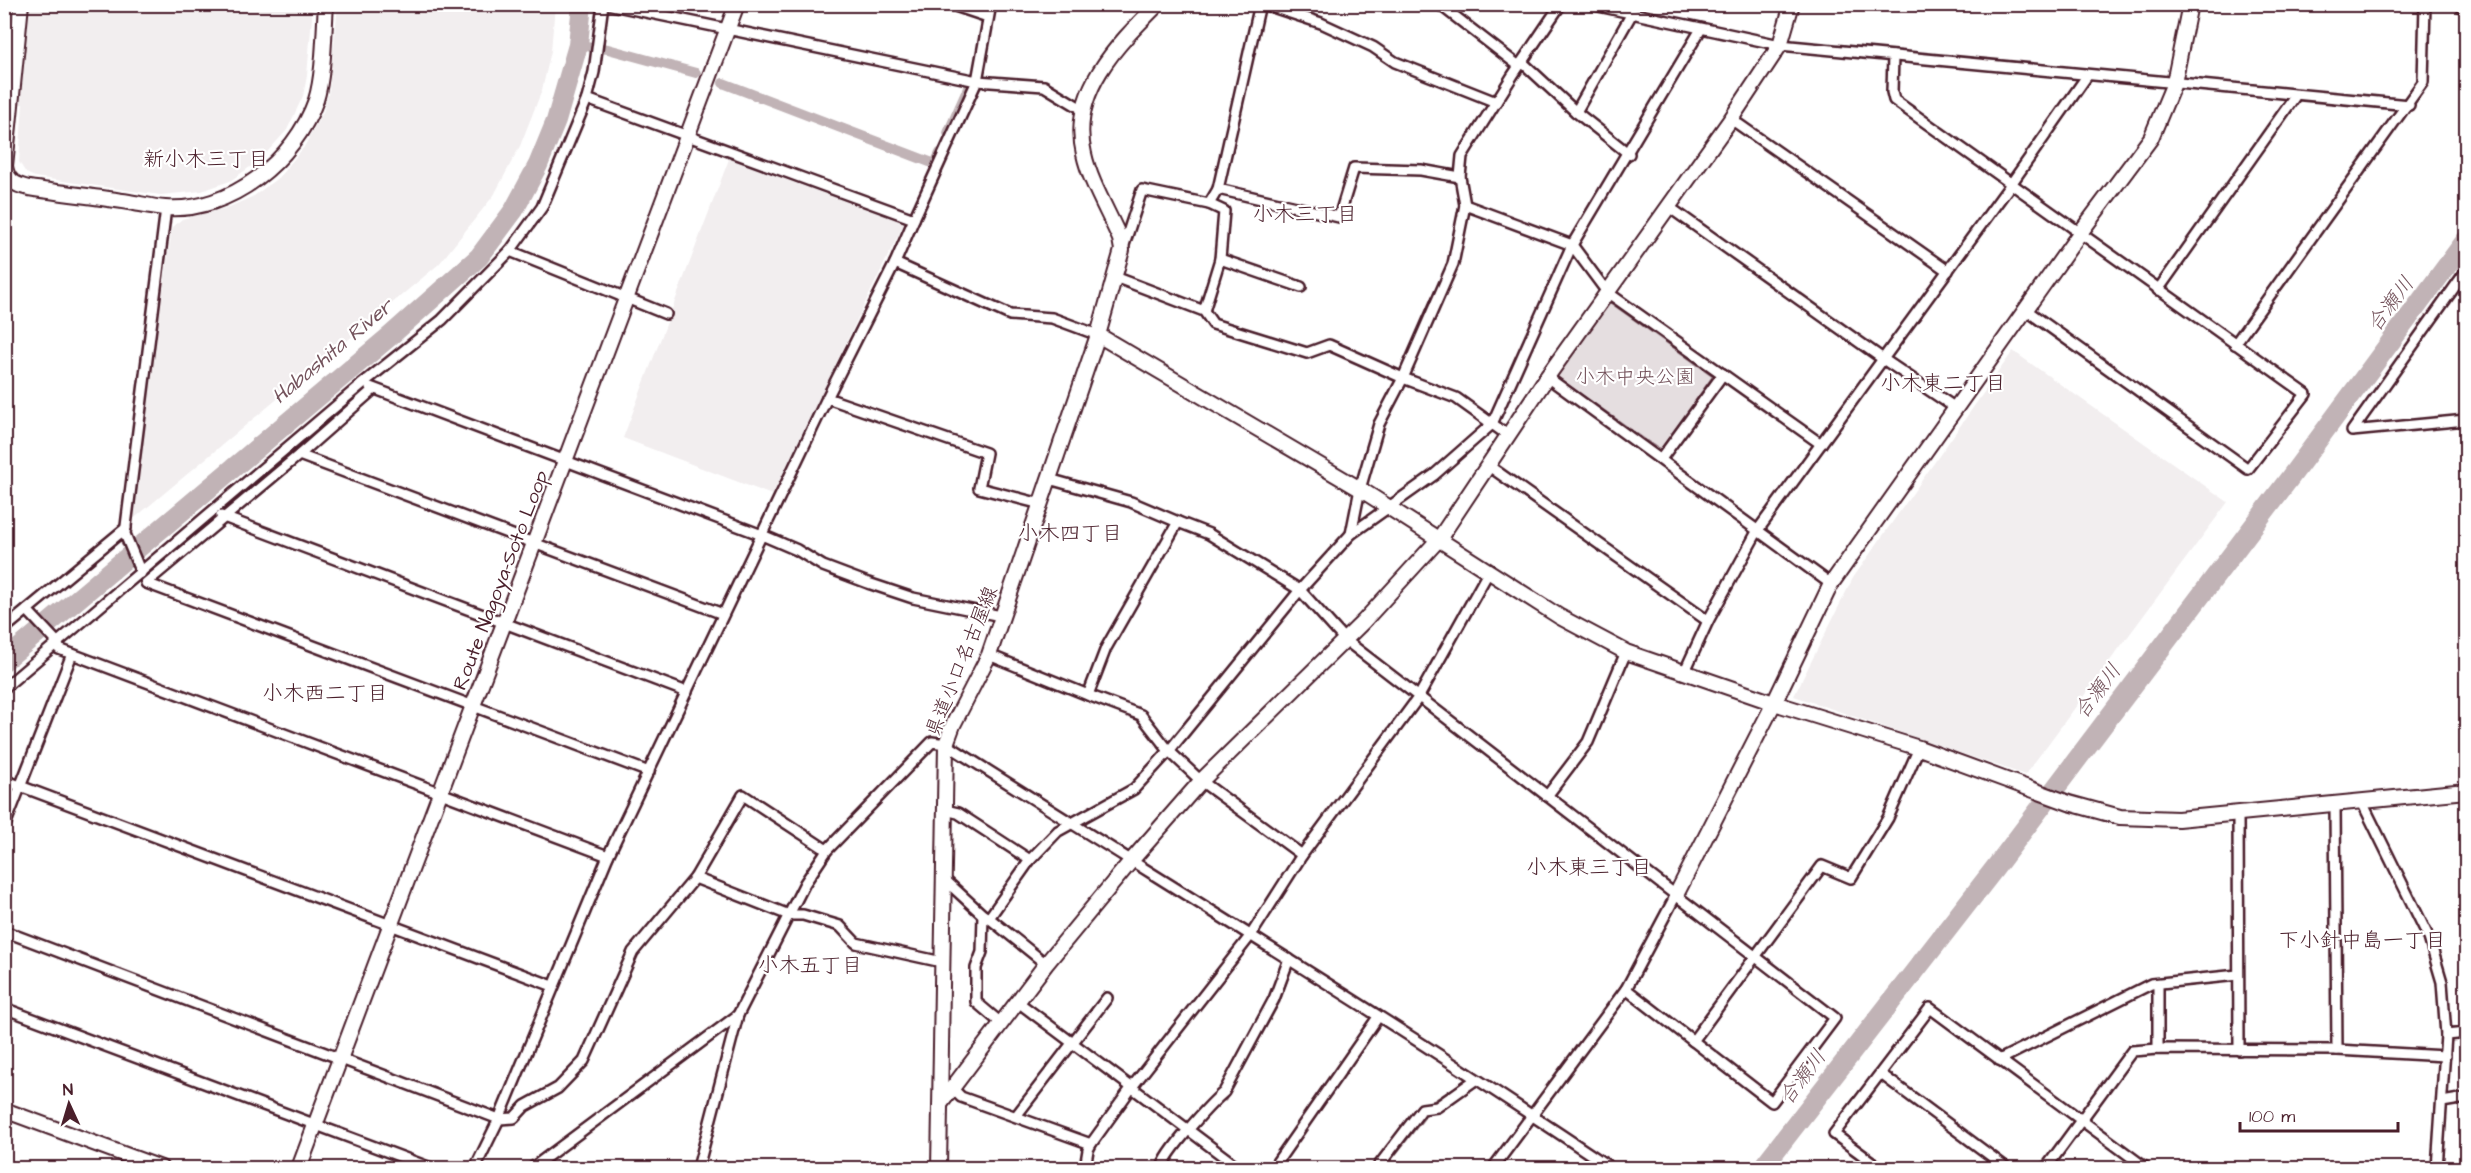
<svg xmlns="http://www.w3.org/2000/svg" width="2471" height="1173" viewBox="0 0 2471 1173" font-family="'Architects Daughter','Klee One',sans-serif">
	<style>
		.built { fill: #f2eeef }
		.green { fill: #e5dee0; stroke: #987e86; stroke-width: 1.5 }
		.lines { fill: none; stroke-linecap: round; stroke-linejoin: round }
		.stream { stroke: #91787e; stroke-width: 3 }
		.canal { stroke: #c1b3b6; stroke-width: 10 }
		.river { stroke: #c1b3b6; stroke-width: 20 }
		.street-casing { stroke: #4a1f2b; stroke-width: 14 }
		.secondary-casing { stroke: #4a1f2b; stroke-width: 18 }
		.primary-casing { stroke: #4a1f2b; stroke-width: 20 }
		.street { stroke: #fff; stroke-width: 9 }
		.secondary { stroke: #fff; stroke-width: 14 }
		.primary { stroke: #fff; stroke-width: 15 }
		.labels { text-anchor: middle; stroke-width: 4.5; stroke-linejoin: round; paint-order: stroke }
		.park-label { font-size: 20px; fill: #714f58; stroke: #fff }
		.street-label { font-size: 20px; fill: #4a1f2b; stroke: #fff }
		.neighbourhood-label { font-size: 21px; fill: #4a1f2b; stroke: #fff }
		.water-label { font-size: 21px; font-style: italic; fill: #74535c; stroke: #fff }
	</style>
	<rect width="100%" height="100%" fill="#fff"/>
	<filter id="ink" filterUnits="userSpaceOnUse"><feTurbulence type="fractalNoise" baseFrequency=".0167" numOctaves="2"/><feDisplacementMap in="SourceGraphic" scale="12" xChannelSelector="R" yChannelSelector="G"/><feConvolveMatrix kernelMatrix="1 2 1 2 8 2 1 2 1" color-interpolation-filters="sRGB"/></filter>
	<g filter="url(#ink)">
		<g class="built">
			<polygon points="5,5 313,5 307,76 303,96 287,130 260,160 230,181 202,191 161,195 35,177 26,173 19,162 23,104 5,105"/>
			<polygon points="338,5 555,5 551,51 542,90 520,146 494,195 439,264 131,521 172,228 182,219 227,208 254,196 279,177 304,147 323,112 329,91"/>
			<polygon points="729,159 904,223 772,495 623,438"/>
			<polygon points="2013,351 2228,502 2025,775 1794,696 1853,578"/>
		</g>
		<polygon class="green" points="1609,302 1713,376 1660,450 1556,376"/>
		<g class="lines">
			<g class="stream">
				<polyline points="1225,1100 1279,1002 1290,970"/>
				<polyline points="1433,1102 1461,1084"/>
				<polyline points="1384,1168 1424,1117"/>
			</g>
			<g class="canal">
				<polyline points="578,45 608,49 696,73"/>
				<polyline points="723,83 935,164 940,153"/>
				<polyline points="948,133 968,88"/>
			</g>
			<g class="river">
				<polyline points="4,661 389,337 479,257 514,210 538,165 556,121 578,45 582,4"/>
				<polyline points="1762,1168 1995,868 2289,479 2466,240"/>
			</g>
			<defs>
				<g id="street">
					<polyline points="607,4 977,81 991,4"/>
					<polyline points="949,4 988,17"/>
					<polyline points="1260,4 1218,189 1339,217 1354,168 1421,170 1460,177"/>
					<polyline points="1263,4 1321,23 1373,47 1395,62 1496,102"/>
					<polyline points="1439,4 1519,66"/>
					<polyline points="1589,4 1780,45 2409,105"/>
					<polyline points="1893,56 1892,92 1894,100 2306,394 2248,469 2026,310"/>
					<polyline points="1522,62 1576,112 1629,154"/>
					<polyline points="587,99 914,219 977,81 1044,86 1082,109"/>
					<polyline points="1576,112 1631,15"/>
					<polyline points="1731,119 1948,271"/>
					<polyline points="1465,205 1572,245 1607,292 1821,444"/>
					<polyline points="1669,207 1883,359 1957,409"/>
					<polyline points="1123,248 1142,190 1209,204"/>
					<polyline points="510,251 666,314"/>
					<polyline points="1220,259 1301,287"/>
					<polyline points="895,263 1010,315 1052,318 1098,335"/>
					<polyline points="2466,271 2352,431 2466,420"/>
					<polyline points="1115,277 1204,311 1213,324 1307,353 1329,345 1403,378 1456,398 1509,436"/>
					<polyline points="2158,290 2296,95"/>
					<polyline points="1204,311 1220,259 1224,211 1209,204 1218,189"/>
					<polyline points="2235,344 2423,82 2425,4"/>
					<polyline points="1547,377 1831,584"/>
					<polyline points="370,387 762,535 797,550 823,566 868,583 913,598 1001,616"/>
					<polyline points="374,389 299,455 146,583 649,772"/>
					<polyline points="827,398 986,453 979,488 1041,504"/>
					<polyline points="299,455 723,614"/>
					<polyline points="1661,459 1723,374"/>
					<polyline points="1489,466 1708,621"/>
					<polyline points="1049,479 1131,502 1178,522"/>
					<polyline points="221,516 687,692"/>
					<polyline points="1351,534 1360,489 1379,424 1403,378 1453,264 1465,205 1460,177 1462,156 1513,75 1561,4"/>
					<polyline points="141,573 125,534 166,208"/>
					<polyline points="27,610 58,643 59,649 608,856"/>
					<polyline points="4,629 126,528"/>
					<polyline points="989,655 1088,695 1106,648 1178,522 1209,534 1300,590 1344,639 1835,1018 1772,1102 1626,989"/>
					<polyline points="1685,671 1708,621 1758,530 2011,184 2087,76"/>
					<polyline points="4,688 362,384 442,320 510,251 542,207 587,99 594,72 603,4"/>
					<polyline points="1088,695 1141,715 1169,751 1201,781 1302,855"/>
					<polyline points="4,780 553,986"/>
					<polyline points="1547,796 1588,742 1626,652"/>
					<polyline points="2362,802 2429,938 2442,982 2446,1035 2437,1168"/>
					<polyline points="2335,805 2337,1050"/>
					<polyline points="945,810 958,813 1030,860"/>
					<polyline points="2238,814 2239,1050"/>
					<polyline points="4,828 72,654"/>
					<polyline points="695,878 789,915 803,915 840,926 856,943 942,962"/>
					<polyline points="945,880 983,915 989,918 1046,964"/>
					<polyline points="983,915 982,952 976,968 976,1002 1002,1024"/>
					<polyline points="989,918 1030,860 1058,831 1134,789 1169,751 1300,590 1351,534 1434,475 1492,424 1572,245 1701,29"/>
					<polyline points="4,931 499,1119 514,1118 525,1106 558,1088 584,1061 633,952 695,878 743,795 827,850"/>
					<polyline points="1018,1002 1239,1168"/>
					<polyline points="4,1008 431,1168"/>
					<polyline points="2446,1035 2466,1033"/>
					<polyline points="1693,1041 1822,866 1851,878 1888,818 1919,748"/>
					<polyline points="2158,1049 2158,985"/>
					<polyline points="1999,1060 2151,984 2238,975"/>
					<polyline points="1881,1074 2007,1168"/>
					<polyline points="952,1088 961,1097 1091,1144"/>
					<polyline points="2442,1102 2466,1098"/>
					<polyline points="1016,1116 1107,998"/>
					<polyline points="475,1168 499,1119 608,856 827,398 895,263 914,219"/>
					<polyline points="532,1168 738,1015"/>
					<path d="M698 1168 738 1015 805 883 827 850 932 742 946 744C1168 885 1393 1021 1611 1168"/>
					<polyline points="1085,1168 1088,1150 1091,1144 1132,1087 1251,935 1302,855 1418,698 1489,571"/>
					<path d="M1162 1168C1166 1152 1209 1105 1224 1092L1274 999 1289 959"/>
					<polyline points="1273,1168 1378,1017"/>
					<polyline points="1377,1168 1422,1109 1437,1107 1475,1080"/>
					<polyline points="1493,1168 1626,989 1676,895"/>
					<polyline points="1880,1168 1834,1134 1930,1008 2146,1168"/>
					<polyline points="2046,1168 2132,1051 2158,1049 2337,1050 2445,1056"/>
				</g>
				<g id="secondary">
					<path d="M21 4 5 166C7 181 15 185 29 188 62 193 96 197 129 202 141 204 153 207 165 208 230 213 295 160 316 100 324 75 324 32 326 4"/>
					<polyline points="1098,335 1360,489 1560,617 1626,652 1774,703 1919,748 2069,803 2120,817 2178,819 2466,791"/>
					<polyline points="1676,895 1774,703 1831,584 2080,233 2151,138 2174,83 2190,4"/>
					<polyline points="941,1103 1046,964 1131,861 1201,781 1363,622 1439,539 1547,377 1731,119 1780,45 1792,4"/>
					<polyline points="4,1110 161,1168"/>
					<polyline points="299,1168 737,4"/>
					<path d="M939 1168 946 744 953 725 989 655 1098 335 1122 250 1120 239C1109 213 1090 182 1084 154 1069 92 1118 44 1158 4"/>
				</g>
				<polyline id="primary" points="2463,4 2466,5"/>
			</defs>
			<use href="#street" class="street-casing"/>
			<use href="#secondary" class="secondary-casing"/>
			<use href="#primary" class="primary-casing"/>
			<use href="#street" class="street"/>
			<use href="#secondary" class="secondary"/>
			<use href="#primary" class="primary"/>
		</g>
	</g>
	<g class="labels">
		<g class="park-label">
			<text x="1635" y="383">小木中央公園</text>
		</g>
		<g class="street-label">
			<text transform="translate(500 580) rotate(-69)" y="7">Route Nagoya-Soto Loop</text>
			<text transform="translate(961 661) rotate(-68)" y="7">県道小口名古屋線</text>
		</g>
		<g class="neighbourhood-label">
			<text x="206" y="166">新小木三丁目</text>
			<text x="1305" y="221">小木三丁目</text>
			<text x="1943" y="390">小木東二丁目</text>
			<text x="1070" y="540">小木四丁目</text>
			<text x="325" y="700">小木西二丁目</text>
			<text x="1589" y="874">小木東三丁目</text>
			<text x="2362" y="947">下小針中島一丁目</text>
			<text x="810" y="972">小木五丁目</text>
		</g>
		<g class="water-label">
			<text transform="translate(2390 304) rotate(-53)" y="7">合瀬川</text>
			<text transform="translate(332 351) rotate(-40)" y="7">Habashita River</text>
			<text transform="translate(2097 691) rotate(-53)" y="7">合瀬川</text>
			<text transform="translate(1802 1077) rotate(-53)" y="7">合瀬川</text>
		</g>
	</g>
	<rect width="2471" height="1173" fill="none" stroke="#fff" stroke-width="24"/>
	<rect x="12" y="12" width="2447" height="1149" fill="none" stroke="#4a1f2b" stroke-width="2" filter="url(#ink)"/>
	<g transform="translate(69 1104) rotate(356)" stroke="#ffffff" stroke-width="4.5" paint-order="stroke">
	<path d="M0-4.5L10 22L0 15L-10 22Z" fill="#4a1f2b"/>
	<text y="-9" font-size="16" font-weight="bold" text-anchor="middle" fill="#4a1f2b">N</text>
	</g>
	<path d="M2240 1122v9h158v-9" fill="none" stroke="#4a1f2b" stroke-width="3"/>
	<text x="2249" y="1122" font-size="18" fill="#4a1f2b" stroke="#ffffff" stroke-width="4.5" paint-order="stroke">100 m</text>
</svg>
